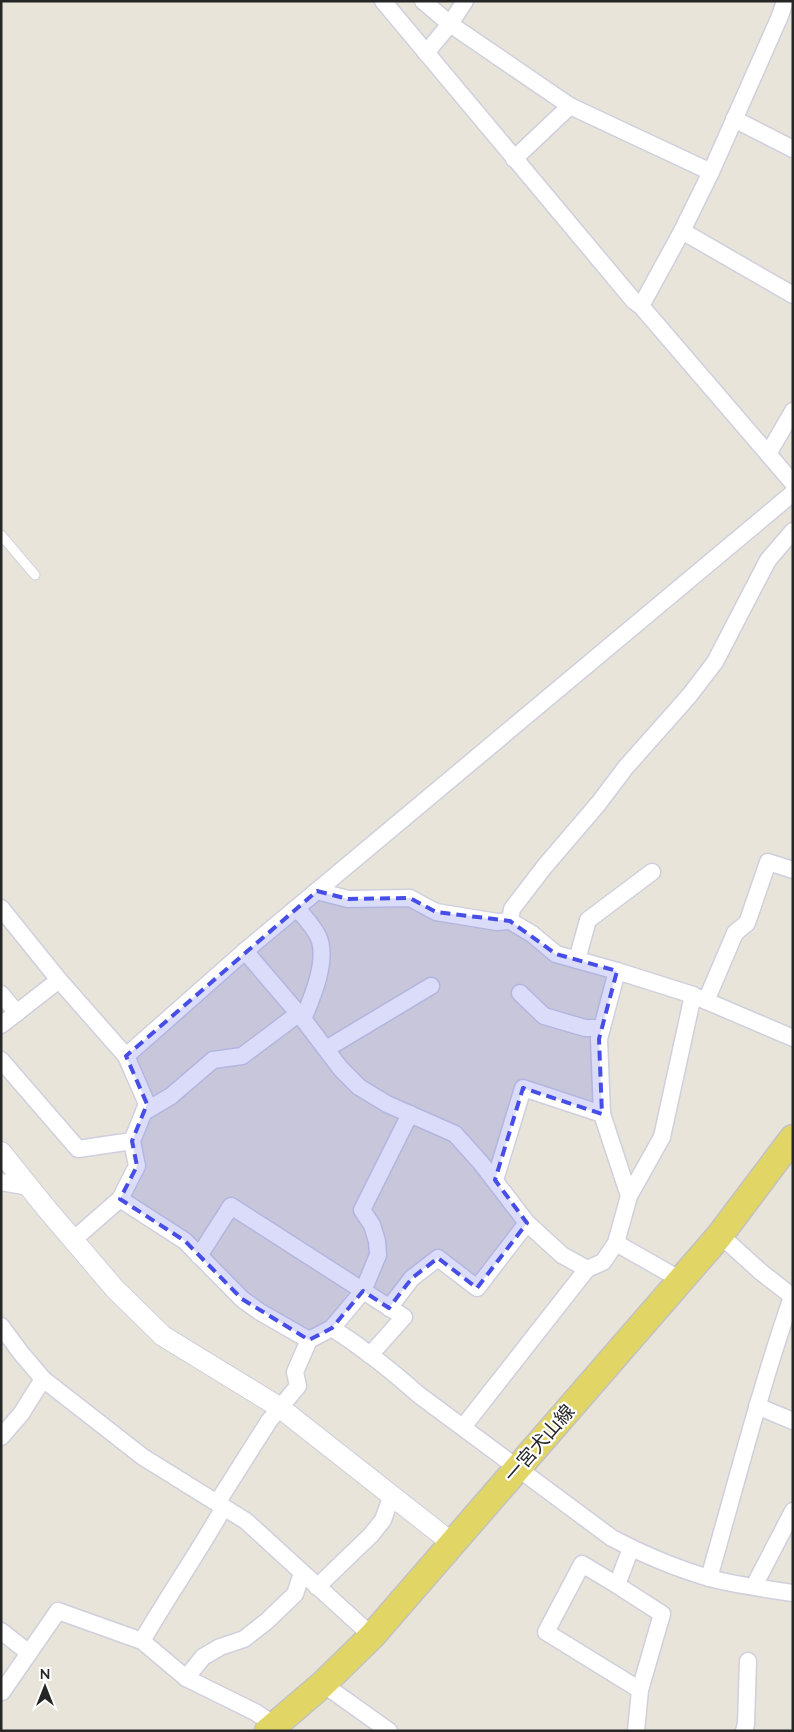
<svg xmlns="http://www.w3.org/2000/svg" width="794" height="1732" viewBox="0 0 794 1732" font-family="Mulish,'Noto Sans JP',sans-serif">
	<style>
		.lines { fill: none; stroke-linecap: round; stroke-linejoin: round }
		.service-casing { stroke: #cfcfde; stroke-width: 11 }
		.minor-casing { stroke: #cfcfde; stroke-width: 19 }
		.tertiary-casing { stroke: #cfcfde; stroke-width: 22 }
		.primary-casing { stroke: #c2c2c2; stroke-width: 29 }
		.service { stroke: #fff; stroke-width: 9 }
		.minor { stroke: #fff; stroke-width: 16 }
		.tertiary { stroke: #fff; stroke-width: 20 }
		.primary { stroke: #e1d665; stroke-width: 26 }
		.marked { fill: #474ee7; fill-opacity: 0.2; stroke: #474ee7; stroke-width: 4; stroke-dasharray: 10 6; stroke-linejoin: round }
		.labels { text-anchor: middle; stroke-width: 4.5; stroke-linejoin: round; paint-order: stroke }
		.street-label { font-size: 19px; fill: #262626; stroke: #fff }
	</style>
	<rect width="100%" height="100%" fill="#e8e4d9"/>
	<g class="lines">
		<defs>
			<polyline id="service" points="1,535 35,575"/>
			<g id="minor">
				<polyline points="383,1 634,301 641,306 793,483"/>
				<polyline points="423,1 450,24 570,106 711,172"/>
				<polyline points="426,53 450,24 465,1"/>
				<polyline points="734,119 793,149"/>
				<polyline points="514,159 570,106"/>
				<polyline points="682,231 793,295"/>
				<polyline points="641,306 682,231 711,172 780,16 785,1"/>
				<polyline points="768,454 793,411"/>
				<polyline points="317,891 348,899 410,898 436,912 497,922 510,921 532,934 556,954 617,971"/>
				<polyline points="1,908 59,980 126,1056 147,1104 132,1141 137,1166 120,1199 73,1240"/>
				<path d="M297 908C304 917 313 926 318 936 329 959 312 998 303 1019"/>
				<polyline points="510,921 512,909 545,866 598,804 626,767 689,696 715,662 768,560 793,531"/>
				<polyline points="245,951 303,1019 341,1069 359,1087 387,1104 455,1134 481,1163 527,1223 562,1255 587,1269 603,1262 616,1243 681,1280"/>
				<polyline points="577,960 588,920 652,872"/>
				<polyline points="520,993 544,1016 585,1028 602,1028"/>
				<polyline points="1,994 17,1013"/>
				<polyline points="697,997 793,1038"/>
				<polyline points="706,1001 735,933 747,923 768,862 793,870"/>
				<polyline points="1,1025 59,980"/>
				<polyline points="326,1049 431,986"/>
				<polyline points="126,1056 245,951 793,493"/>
				<polyline points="1,1060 78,1149 132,1141"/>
				<polyline points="144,1112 171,1096 213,1060 242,1056 298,1014"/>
				<polyline points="495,1180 523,1088 602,1114"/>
				<polyline points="1,1182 29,1187"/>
				<path d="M120 1199 185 1241 242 1299 260 1312 309 1340 332 1328C363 1348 391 1370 419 1395L612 1538C646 1556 693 1576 731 1583 752 1587 772 1590 793 1593"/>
				<polyline points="720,1235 761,1272 793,1297"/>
				<polyline points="616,1243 629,1196 602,1114 599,1039 617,971 693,995 662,1137 629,1196"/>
				<polyline points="199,1256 231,1206 404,1317 370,1355"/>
				<polyline points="389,1308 412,1278 438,1258 477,1288 527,1223"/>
				<polyline points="1,1326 21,1353 43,1379 143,1457 246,1521 372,1636"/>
				<polyline points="332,1328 363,1291 378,1255 377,1241 372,1225 362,1210 410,1114"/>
				<polyline points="757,1406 793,1421"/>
				<polyline points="463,1427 587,1269"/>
				<polyline points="1,1437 21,1414 43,1379"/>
				<polyline points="217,1503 269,1421 298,1386 295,1372 309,1340"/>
				<polyline points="631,1548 617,1585 662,1614 640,1690 636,1731"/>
				<path d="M709 1578C736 1484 760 1389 792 1297"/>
				<polyline points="617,1585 582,1564 546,1632 640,1690"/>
				<polyline points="754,1586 793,1511"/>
				<polyline points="317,1587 371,1535 383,1520 392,1495"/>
				<polyline points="1,1631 29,1653"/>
				<path d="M142 1641C168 1596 198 1553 224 1507"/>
				<polyline points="186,1678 203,1657 220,1647 244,1639 267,1621 295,1594 302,1573"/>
				<polyline points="323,1684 389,1731"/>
				<polyline points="2,1692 58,1611 142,1641 186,1678 255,1712 275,1725"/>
				<polyline points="744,1731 746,1724 748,1661"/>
			</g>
			<polyline id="tertiary" points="1,1152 46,1208 115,1289 163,1336 279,1407 452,1543"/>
			<polyline id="primary" points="268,1731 323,1684 372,1636 720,1235 793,1138"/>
		</defs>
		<use href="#service" class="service-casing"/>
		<use href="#minor" class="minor-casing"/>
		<use href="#tertiary" class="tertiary-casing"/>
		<use href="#primary" class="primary-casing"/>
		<use href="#service" class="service"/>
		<use href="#minor" class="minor"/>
		<use href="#tertiary" class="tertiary"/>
		<use href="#primary" class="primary"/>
	</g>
	<path class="marked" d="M317 891 348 899 410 898 436 912 510 921 556 954 617 971 599 1039 602 1114 523 1088 495 1180 527 1223 477 1288 438 1258 412 1278 389 1308 363 1291 332 1328 309 1340 242 1299 185 1241 120 1199 137 1166 132 1141 147 1104 126 1056Z"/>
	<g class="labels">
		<g class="street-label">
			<text transform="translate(539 1443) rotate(-49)" y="7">一宮犬山線</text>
		</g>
	</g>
	<rect width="794" height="1732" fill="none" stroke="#262626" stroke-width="5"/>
	<g transform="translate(45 1687)" stroke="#ffffff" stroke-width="4" paint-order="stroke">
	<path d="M0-4L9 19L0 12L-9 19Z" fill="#262626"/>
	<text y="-8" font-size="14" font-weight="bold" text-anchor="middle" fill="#262626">N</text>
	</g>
</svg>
